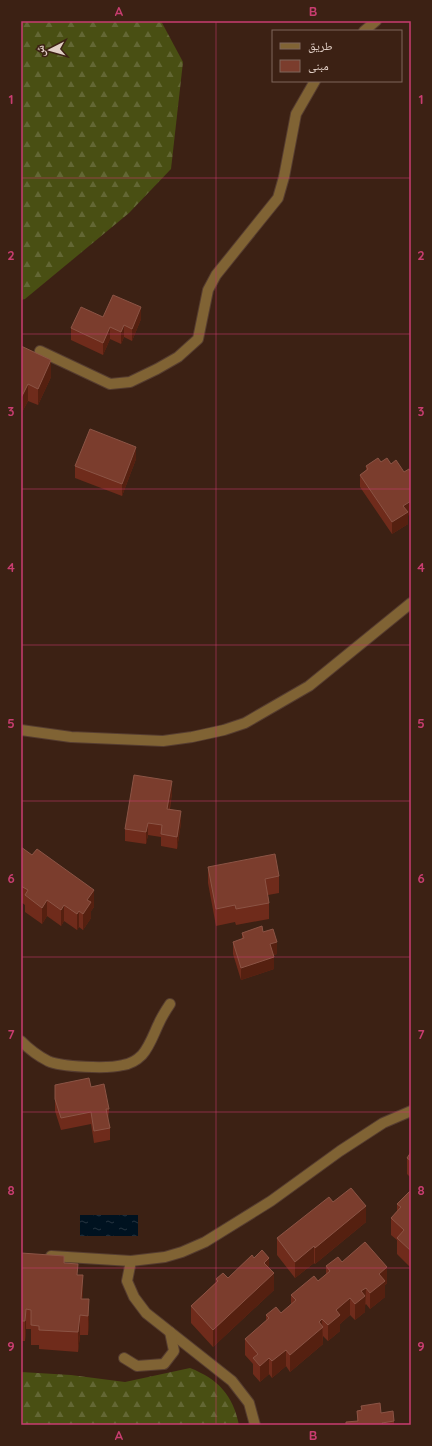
<svg xmlns="http://www.w3.org/2000/svg" width="432" height="1446" viewBox="0 0 432 1446" font-family="Quicksand,'Noto Naskh Arabic',sans-serif">
	<style>
		.forest { fill: url(#forest-firs) }
		.water { fill: url(#water-ripples) }
		.lines { fill: none; stroke-linecap: round; stroke-linejoin: round }
		.minor-casing { stroke: #563d30; stroke-width: 12 }
		.minor { stroke: #806334; stroke-width: 10 }
		.wall { fill: #6f2b1b }
		.shaded-wall { fill: #552010 }
		.building { fill: #7b3d2d; stroke: #8b5445 }
		.grid { fill: none; stroke: #c83d70; stroke-width: 1; stroke-opacity: 0.55 }
		.neatline { fill: none; stroke: #c83d70; stroke-width: 1.5 }
		.grid-label { font-size: 13px; text-anchor: middle; font-weight: bold; fill: #c83d70 }
	</style>
	<defs>
		<pattern id="forest-firs" width="22" height="20" patternUnits="userSpaceOnUse"><rect width="22" height="20" fill="#494f13"/><path d="M5 1l3.5 6h-7zM16 11l3.5 6h-7z" fill="#636734"/></pattern>
		<pattern id="water-ripples" width="26" height="14" patternUnits="userSpaceOnUse"><rect width="26" height="14" fill="#001220"/><path d="M2 4q2-2 4 0t4 0M15 11q2-2 4 0t4 0" fill="none" stroke="#25333f"/></pattern>
	</defs>
	<rect width="100%" height="100%" fill="#3c2114"/>
	<g class="forest">
		<polygon points="21,21 161,21 183,62 171,169 129,213 25,299 21,300"/>
		<path d="M190 1368C218 1379 233 1395 239 1425H21V1372L71 1375 125 1382Z"/>
	</g>
	<rect class="water" x="80" y="1215" width="58" height="21"/>
	<g class="lines">
		<defs>
			<g id="minor">
				<polyline points="364,31 376,21"/>
				<polyline points="40,351 110,384 130,382 157,369 178,357 198,339 208,290 216,275 278,198 284,177 296,114 315,81"/>
				<polyline points="21,730 71,737 163,741 192,737 224,730 245,723 309,686 411,603"/>
				<path d="M21 1041C28 1048 38 1056 48 1061 61 1067 108 1069 123 1065 130 1064 137 1060 142 1055 150 1046 154 1033 159 1023 162 1016 166 1010 170 1004"/>
				<polyline points="51,1256 131,1261 165,1257 182,1252 205,1242 271,1201 340,1151 383,1123 411,1111"/>
				<polyline points="131,1261 127,1281 134,1297 146,1313 232,1381 249,1403 255,1425"/>
				<polyline points="124,1358 137,1366 164,1364 174,1351 170,1332"/>
			</g>
		</defs>
		<use href="#minor" class="minor-casing"/>
		<use href="#minor" class="minor"/>
	</g>
	<g class="wall">
		<polygon points="141,319 132,341 124,337 121,344 110,339 103,355 71,340 71,328"/>
		<polygon points="21,346 51,377 38,405 28,401 21,414"/>
		<polygon points="136,459 122,496 75,478 75,466"/>
		<polygon points="366,466 408,516 408,524 392,534 360,487 360,475 366,470"/>
		<polygon points="172,793 170,809 181,823 177,849 161,846 161,837 148,835 146,844 125,841 125,829"/>
		<polygon points="21,847 94,907 91,911 91,918 83,930 79,927 77,930 64,921 61,926 47,916 42,924 25,912 25,905 21,902"/>
		<polygon points="208,867 279,876 279,893 268,895 269,903 269,919 236,925 235,922 216,926 208,883"/>
		<polygon points="263,932 277,954 274,955 274,969 241,980 233,954 233,942 242,939 242,933"/>
		<polygon points="55,1085 109,1109 108,1121 110,1128 110,1140 94,1143 91,1124 61,1130 55,1111"/>
		<polygon points="411,1152 411,1178 407,1174 407,1158"/>
		<polygon points="411,1190 411,1268 397,1254 397,1240 391,1235 391,1218 397,1211 397,1204"/>
		<polygon points="333,1202 366,1222 315,1264 314,1263 295,1278 277,1255 277,1238"/>
		<polygon points="21,1253 64,1263 78,1275 83,1295 82,1299 89,1319 88,1335 80,1335 78,1352 39,1349 39,1345 31,1345 31,1329 26,1329 25,1341 21,1341"/>
		<polygon points="254,1258 274,1290 213,1347 191,1323 191,1306 216,1282 216,1279 228,1278"/>
		<polygon points="342,1262 387,1283 385,1285 385,1297 370,1309 366,1304 365,1305 365,1312 355,1320 350,1315 340,1324 340,1331 328,1341 323,1336 323,1344 290,1372 286,1366 272,1378 269,1374 260,1382 253,1374 253,1364 245,1355 245,1339 266,1321 266,1315 281,1313 291,1304 291,1295 318,1281 326,1274 326,1266"/>
		<polygon points="361,1406 381,1413 394,1421 394,1425 346,1425 357,1421 357,1411 361,1411"/>
	</g>
	<g class="shaded-wall">
		<polygon points="141,307 141,319 132,341 132,329"/>
		<polygon points="124,325 124,337 121,344 121,332"/>
		<polygon points="110,327 110,339 103,355 103,343"/>
		<polygon points="51,360 51,377 38,405 38,389"/>
		<polygon points="28,384 28,401 21,414 21,398"/>
		<polygon points="136,447 136,459 122,496 122,484"/>
		<polygon points="411,501 411,513 408,516 408,524 392,534 392,522 403,506"/>
		<polygon points="172,781 172,793 167,821 167,809"/>
		<polygon points="181,811 181,823 177,849 177,837"/>
		<polygon points="148,823 148,835 146,844 146,832"/>
		<polygon points="94,890 94,907 91,911 91,918 83,930 83,914 87,900"/>
		<polygon points="47,900 47,916 42,924 42,908"/>
		<polygon points="64,905 64,921 61,926 61,910"/>
		<polygon points="79,911 79,927 77,930 77,914"/>
		<polygon points="277,942 277,954 270,956 270,944"/>
		<polygon points="274,957 274,969 241,980 241,968"/>
		<polygon points="366,1206 366,1222 315,1264 315,1248"/>
		<polygon points="314,1246 314,1263 295,1278 295,1262"/>
		<polygon points="269,1258 269,1275 264,1263"/>
		<polygon points="387,1267 387,1283 385,1285 385,1297 370,1309 370,1293 379,1274"/>
		<polygon points="274,1273 274,1290 213,1347 213,1330"/>
		<polygon points="83,1275 83,1295 81,1315 81,1299"/>
		<polygon points="366,1288 365,1312 355,1320 355,1304 361,1291"/>
		<polygon points="350,1298 350,1315 340,1324 340,1331 328,1341 328,1325 336,1310"/>
		<polygon points="89,1299 89,1319 88,1335 88,1316"/>
		<polygon points="26,1309 26,1329 25,1341 25,1321"/>
		<polygon points="80,1315 80,1335 78,1352 78,1332"/>
		<polygon points="322,1319 323,1344 290,1372 290,1355 319,1322"/>
		<polygon points="286,1350 286,1366 272,1378 272,1361"/>
		<polygon points="269,1358 269,1374 260,1382 260,1366"/>
	</g>
	<g class="building">
		<polygon points="113,295 141,307 132,329 124,325 121,332 110,327 103,343 71,328 81,307 103,317"/>
		<polygon points="21,346 51,360 38,389 28,384 21,398"/>
		<polygon points="90,429 136,447 122,484 75,466"/>
		<polygon points="378,458 381,462 387,458 391,464 396,460 404,472 409,469 411,473 411,501 403,506 408,512 392,522 360,475 368,469 366,466"/>
		<polygon points="134,775 172,781 167,809 181,811 177,837 161,834 162,825 148,823 146,832 125,829"/>
		<polygon points="21,847 32,855 37,849 94,890 87,900 91,902 83,914 79,911 77,914 64,905 61,910 47,900 42,908 25,895 28,890 21,886 21,882 22,881 21,880"/>
		<polygon points="275,854 279,876 265,879 269,903 236,909 235,905 216,909 208,867"/>
		<polygon points="262,926 263,932 273,929 277,942 270,944 274,957 241,968 233,942 244,938 242,933"/>
		<polygon points="89,1078 91,1087 104,1084 109,1109 106,1109 110,1128 94,1131 91,1112 61,1118 55,1099 55,1085"/>
		<polygon points="411,1152 411,1161 407,1158"/>
		<polygon points="351,1188 366,1206 315,1248 314,1246 295,1262 277,1238 329,1197 333,1202"/>
		<polygon points="411,1190 411,1251 397,1238 404,1230 391,1218 401,1207 397,1204"/>
		<polygon points="365,1242 387,1267 379,1274 385,1281 370,1293 366,1288 361,1291 365,1296 355,1304 350,1298 336,1310 340,1315 328,1325 322,1319 319,1322 323,1327 290,1355 286,1350 272,1361 269,1358 260,1366 253,1358 258,1354 245,1339 269,1318 266,1315 276,1307 281,1313 296,1300 291,1295 314,1276 318,1281 330,1271 326,1266 338,1257 342,1262"/>
		<polygon points="262,1250 269,1258 264,1263 274,1273 213,1330 191,1306 218,1281 216,1279 223,1273 228,1278 252,1255 254,1258"/>
		<polygon points="21,1253 64,1256 64,1263 78,1264 77,1275 83,1275 81,1299 89,1299 88,1316 80,1315 78,1332 39,1330 39,1326 31,1325 31,1310 26,1309 25,1321 21,1321"/>
		<polygon points="380,1403 381,1413 393,1411 394,1421 382,1423 383,1425 346,1425 346,1422 358,1421 357,1411 362,1410 361,1406"/>
	</g>
	<path class="grid" d="M216 21V1425M21 178H411M21 334H411M21 489H411M21 645H411M21 801H411M21 957H411M21 1112H411M21 1268H411"/>
	<rect width="432" height="1446" fill="none" stroke="#3c2114" stroke-width="44"/>
	<rect x="272" y="30" width="130" height="52" fill="#3c2114" stroke="#7e675b"/>
	<rect x="280" y="43" width="20" height="6" fill="#806334" stroke="#7e675b"/>
	<text x="308" y="50" font-size="12" fill="#e1cfc6">طريق</text>
	<rect x="280" y="60" width="20" height="12" fill="#7b3d2d" stroke="#7e675b"/>
	<text x="308" y="70" font-size="12" fill="#e1cfc6">مبنى</text>
	<g transform="translate(50 50) rotate(264)" stroke="#3c2114" stroke-width="3" paint-order="stroke">
	<path d="M0-3L7 15L0 10L-7 15Z" fill="#e1cfc6"/>
	<text y="-6" font-size="11" font-weight="bold" text-anchor="middle" fill="#e1cfc6">ش</text>
	</g>
	<rect x="22" y="22" width="388" height="1402" class="neatline"/>
	<g class="grid-label">
		<text x="119" y="16">A</text>
		<text x="313" y="16">B</text>
		<text x="11" y="104">1</text>
		<text x="421" y="104">1</text>
		<text x="11" y="260">2</text>
		<text x="421" y="260">2</text>
		<text x="11" y="416">3</text>
		<text x="421" y="416">3</text>
		<text x="11" y="572">4</text>
		<text x="421" y="572">4</text>
		<text x="11" y="728">5</text>
		<text x="421" y="728">5</text>
		<text x="11" y="883">6</text>
		<text x="421" y="883">6</text>
		<text x="11" y="1039">7</text>
		<text x="421" y="1039">7</text>
		<text x="11" y="1195">8</text>
		<text x="421" y="1195">8</text>
		<text x="11" y="1351">9</text>
		<text x="421" y="1351">9</text>
		<text x="119" y="1440">A</text>
		<text x="313" y="1440">B</text>
	</g>
</svg>
